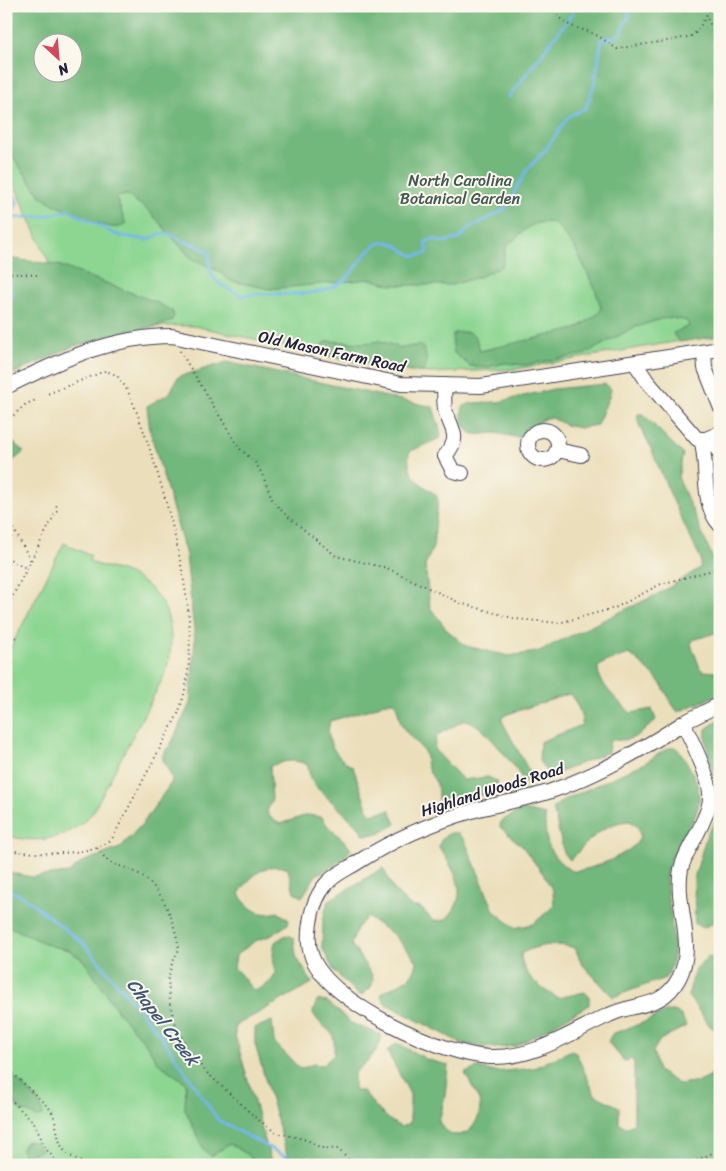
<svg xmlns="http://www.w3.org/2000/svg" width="726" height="1171" viewBox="0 0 726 1171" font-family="Sriracha,sans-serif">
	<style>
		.green { fill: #8dd692; stroke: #587c66; fill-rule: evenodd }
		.forest { fill: #72b77c; stroke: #4a6c5c; fill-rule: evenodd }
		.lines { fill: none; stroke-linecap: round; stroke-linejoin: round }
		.stream { stroke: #73b8e9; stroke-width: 3 }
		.minor-casing { stroke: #403e4e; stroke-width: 16 }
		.path { stroke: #403e4e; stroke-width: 2; stroke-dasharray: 1 4; stroke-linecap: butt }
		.minor { stroke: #fff; stroke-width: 14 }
		.labels { text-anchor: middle; stroke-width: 4; stroke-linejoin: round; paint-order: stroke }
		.park-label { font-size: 16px; fill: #425855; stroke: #fbf7ec }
		.street-label { font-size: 16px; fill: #22223b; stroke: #fbf7ec }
		.water-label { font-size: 18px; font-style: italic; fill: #3e5678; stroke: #fbf7ec }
	</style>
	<rect width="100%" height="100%" fill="#fbf7ec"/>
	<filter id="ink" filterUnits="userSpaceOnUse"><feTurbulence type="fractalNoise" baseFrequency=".02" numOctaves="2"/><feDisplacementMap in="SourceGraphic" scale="10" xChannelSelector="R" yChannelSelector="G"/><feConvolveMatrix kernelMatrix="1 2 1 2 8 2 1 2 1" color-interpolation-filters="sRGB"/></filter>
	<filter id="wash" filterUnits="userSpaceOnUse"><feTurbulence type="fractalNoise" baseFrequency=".0096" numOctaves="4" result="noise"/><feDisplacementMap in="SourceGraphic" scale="20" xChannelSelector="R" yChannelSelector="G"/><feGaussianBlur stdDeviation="1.12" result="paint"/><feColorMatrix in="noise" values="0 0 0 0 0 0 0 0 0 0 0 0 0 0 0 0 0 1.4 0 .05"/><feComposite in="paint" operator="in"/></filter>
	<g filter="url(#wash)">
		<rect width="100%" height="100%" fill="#ebdfbb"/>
		<g class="green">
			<path d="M6 6H720V334L516 369 431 373 391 369 194 326C154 324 122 331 83 340L6 165ZM42 42H72V72H42Z"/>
			<path d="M64 543 91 556 89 561C102 568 116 568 129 574 171 594 179 635 164 676L93 812C71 838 38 846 6 835V657Z"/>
			<polygon points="156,854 253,1165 6,1165 6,879 72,891"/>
		</g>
		<g class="forest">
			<path d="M6 6H720V336L679 342 673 333 689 326 687 321 671 318 661 319 633 328 585 354 525 365 505 363 485 368 470 366 454 353 452 338 454 333C474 330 475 333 480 351L576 329 599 313 601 308 595 289 575 248 555 223C528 219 526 232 507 245L502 266 481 276 452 285H391L371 279 270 289 231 281 218 271 191 258 149 211 127 195 116 197 126 224C122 227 116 228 111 227 98 225 46 203 39 194L13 157 6 137ZM42 42H72V72H42Z"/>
			<polygon points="6,258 58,265 156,302 172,311 174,315 172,320 166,323 74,346 6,377"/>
			<path d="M329 341 363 343 380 341 402 348 420 345C428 352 427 363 424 372H410L320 355 323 344Z"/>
			<path d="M227 362 433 407 441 434 440 438 409 452C406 476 419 482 436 495L438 500 433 547 425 566 430 607 447 630 466 646 509 656 537 652 660 593 700 568 701 559C682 522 666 485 650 446 646 436 636 426 638 414H643L683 454 678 477 720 575V635L715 633 693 640 691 644 700 668 703 671 716 672 720 676V694L678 712C670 703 667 693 661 684 657 678 635 657 629 654L605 662 598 667C597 683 620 703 631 713L652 709 656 720C638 736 635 741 610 740L608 752 556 774 546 771 539 761 540 742 582 725C583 716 576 700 569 694L502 716V721L531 775V784L527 785C517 771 482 720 465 720L437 735 434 749 463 780 488 777 496 781 500 790 446 805 438 800C438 779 436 785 428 769 425 763 428 757 423 750 416 741 406 735 401 723 398 715 399 710 394 702H386L374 708 330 721C324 740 336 758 353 767L368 811 371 814 390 810 396 824 379 834 364 835 359 827 315 786 310 778 308 765C293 758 285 761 270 766L272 799 267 812 269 816 280 824 307 815 322 817C328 831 344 836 351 850L335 865 316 875 302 897 294 892 288 869C267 860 249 877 239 894 249 910 260 917 278 912L289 920 288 924 272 935 255 941 236 955 234 968C244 976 244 982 255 991 289 975 267 970 275 942L286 935 291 936 294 939 296 956 312 983 235 1026V1035L272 1165H257L247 1154 230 1144 211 1156 204 1150 185 1109 186 1083 158 1063 146 1044 119 1013 84 961 69 950 51 946 6 925V872L32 877 69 873 82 862 120 848 143 823 171 783 172 778 163 760V754L172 742 190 703 195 641 186 555 150 431 147 406 170 393 178 377Z"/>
			<path d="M605 384 611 389 610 394 597 425 580 428 566 425 552 418H546L523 430V438C514 437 505 435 496 433 484 432 472 440 465 426 462 420 461 414 463 407L471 403 498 402 553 389Z"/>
			<polygon points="6,436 24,452 6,466"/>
			<path d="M720 719V803C717 778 704 754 706 729Z"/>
			<path d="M675 747C683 753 687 763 692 772 712 812 684 825 672 859 670 865 666 871 666 877 666 903 683 958 665 978L613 997 582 964 575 948C557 943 537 944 521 954 521 974 541 989 558 998L585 992 589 996V1005L516 1046 495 1048 463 1044 386 1004 381 996 383 992C398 984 415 980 417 961L393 934 367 917 358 927 351 944 372 975C375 985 369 990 362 995L357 994 334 971 322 947 323 920 328 901 383 868 394 890 410 906 421 908 434 921 445 920C472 895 455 872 439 847 439 840 448 831 456 833 459 833 463 838 465 841L494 911 515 928 533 924 554 906 553 891 544 875 522 846 500 827 501 821 523 810 545 815C545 844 548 854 571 871 585 873 634 853 639 839 641 835 639 831 638 827L630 821C603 822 588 842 570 860L564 853 553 808 562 801 645 763 666 749Z"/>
			<polygon points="720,814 720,910 715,922 703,928 695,924 694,879 707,834"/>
			<polygon points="708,956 720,961 714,979 714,988 720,997 720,1036 719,1032 710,1026 688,996 695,970"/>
			<path d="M317 1000 328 1002 351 1023 381 1035C382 1050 364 1064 354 1073V1091H363C372 1104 388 1121 401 1127L410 1123V1094L387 1051 397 1043 428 1060 448 1065 445 1096 439 1122C454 1147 479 1132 480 1106 480 1097 469 1082 465 1073L477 1068 496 1072 534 1068 572 1050 576 1053 595 1095 619 1107V1124L627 1127 634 1124V1063L632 1059 624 1061 608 1042 612 1034C624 1029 637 1026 649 1020 666 1012 678 1002 686 1026L660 1040 653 1051 658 1071 679 1084 701 1081 710 1077 720 1060V1165H290L255 1044V1028L272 1021 274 1042 300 1069 313 1064 323 1065 334 1055C336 1023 326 1036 313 1013Z"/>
			<path d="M6 1072C19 1082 42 1098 43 1116L37 1117 19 1109 6 1089Z"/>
			<polygon points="27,1141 36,1142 41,1150 23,1158 22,1148"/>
		</g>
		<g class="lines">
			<g class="stream">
				<polyline points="508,98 573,13"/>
				<polyline points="6,176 17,203 6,225"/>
				<path d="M11 218 46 216 69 210 117 235 148 240 159 234 168 233 182 241 197 245 210 253C206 281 219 284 242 296 278 289 304 302 339 284 357 274 363 247 383 242 393 240 404 252 414 256L428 253 425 242 436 239 441 242 459 239 468 229 504 210 527 170 547 148 569 116 586 108 595 82 602 39 612 38 622 33 624 24 629 18 627 6"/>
				<polyline points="6,276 10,283 12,298 6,305"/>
				<polyline points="6,889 24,897 85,945 161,1036 218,1120 301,1165"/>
			</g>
		</g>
	</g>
	<g filter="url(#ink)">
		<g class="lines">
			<defs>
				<g id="minor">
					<polyline points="704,352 705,368 720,406"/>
					<polyline points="635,363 647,381 697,439 706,439 720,433"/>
					<path d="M444 385C445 394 443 405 446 413 454 433 460 438 445 456L453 471 462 473"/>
					<path d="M6 387C58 361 113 336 172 336L401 384 481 386 720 349"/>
					<circle cx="543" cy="445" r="15"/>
					<polyline points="709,438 720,453"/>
					<path d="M701 439C709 465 700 504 720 525"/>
					<polyline points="557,450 581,455"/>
					<path d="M683 723C691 739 709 777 710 793 711 803 707 813 703 821 697 837 685 852 681 869 674 905 697 944 679 978 662 1010 636 1002 609 1015 571 1032 534 1059 490 1057 442 1055 330 1004 312 957 308 946 308 934 310 923 312 908 318 892 329 881 337 873 349 868 358 862 394 839 434 822 475 810 501 803 529 799 554 790 600 774 643 749 683 723Z"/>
					<polyline points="683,723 720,704"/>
				</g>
			</defs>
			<use href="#minor" class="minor-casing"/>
			<g class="path">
				<path d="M552 6C562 29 578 26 596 35 603 39 610 44 617 49 629 46 687 39 693 35 699 30 702 23 706 16"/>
				<polyline points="712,6 706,16 714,32 715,56 720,67"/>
				<polyline points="6,273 37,275"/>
				<polyline points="180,351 239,448 255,462 262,474 273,501 285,514 336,556 387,568 460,603 516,619 559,623 615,608 661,584 720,568"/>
				<polyline points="6,422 26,404 36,400"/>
				<polyline points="11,524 31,561"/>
				<polyline points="6,546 14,533"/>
				<polyline points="6,557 26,568"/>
				<polyline points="8,564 11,560"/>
				<polyline points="6,609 57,510 56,502"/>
				<polyline points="6,633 16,638"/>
				<path d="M97 848C113 869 110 861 131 870 162 883 174 919 179 949L171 966 168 979 170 1004 177 1029 189 1051 205 1071 256 1118 275 1132 307 1140 321 1148 338 1149 354 1165"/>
				<path d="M6 850C34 854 89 858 112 839L178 714C191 679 192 637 187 601 179 543 163 487 144 432 137 414 131 392 118 377 115 374 109 372 105 371L47 394"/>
				<path d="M6 1066 51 1110C59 1124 55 1144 68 1154 73 1158 80 1161 86 1165"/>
				<polyline points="6,1095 34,1123 46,1149 60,1165"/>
				<polyline points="688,1165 720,1149"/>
			</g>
			<use href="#minor" class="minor"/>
		</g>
	</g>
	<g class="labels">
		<g class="park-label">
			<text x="460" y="186">North Carolina<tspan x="460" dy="18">Botanical Garden</tspan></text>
		</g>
		<g class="street-label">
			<text transform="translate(332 351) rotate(12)" y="6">Old Mason Farm Road</text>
			<text transform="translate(492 789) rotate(-17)" y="6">Highland Woods Road</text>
		</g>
		<g class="water-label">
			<text transform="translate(163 1022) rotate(52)" y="6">Chapel Creek</text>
		</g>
	</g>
	<rect width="726" height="1171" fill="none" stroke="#fbf7ec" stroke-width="25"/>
	<g transform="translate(58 58) rotate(154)"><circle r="24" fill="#fbf7ec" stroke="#a4a2a5"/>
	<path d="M0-4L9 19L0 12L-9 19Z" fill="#d1495b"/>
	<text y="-8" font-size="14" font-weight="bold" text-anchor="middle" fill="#22223b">N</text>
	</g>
</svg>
